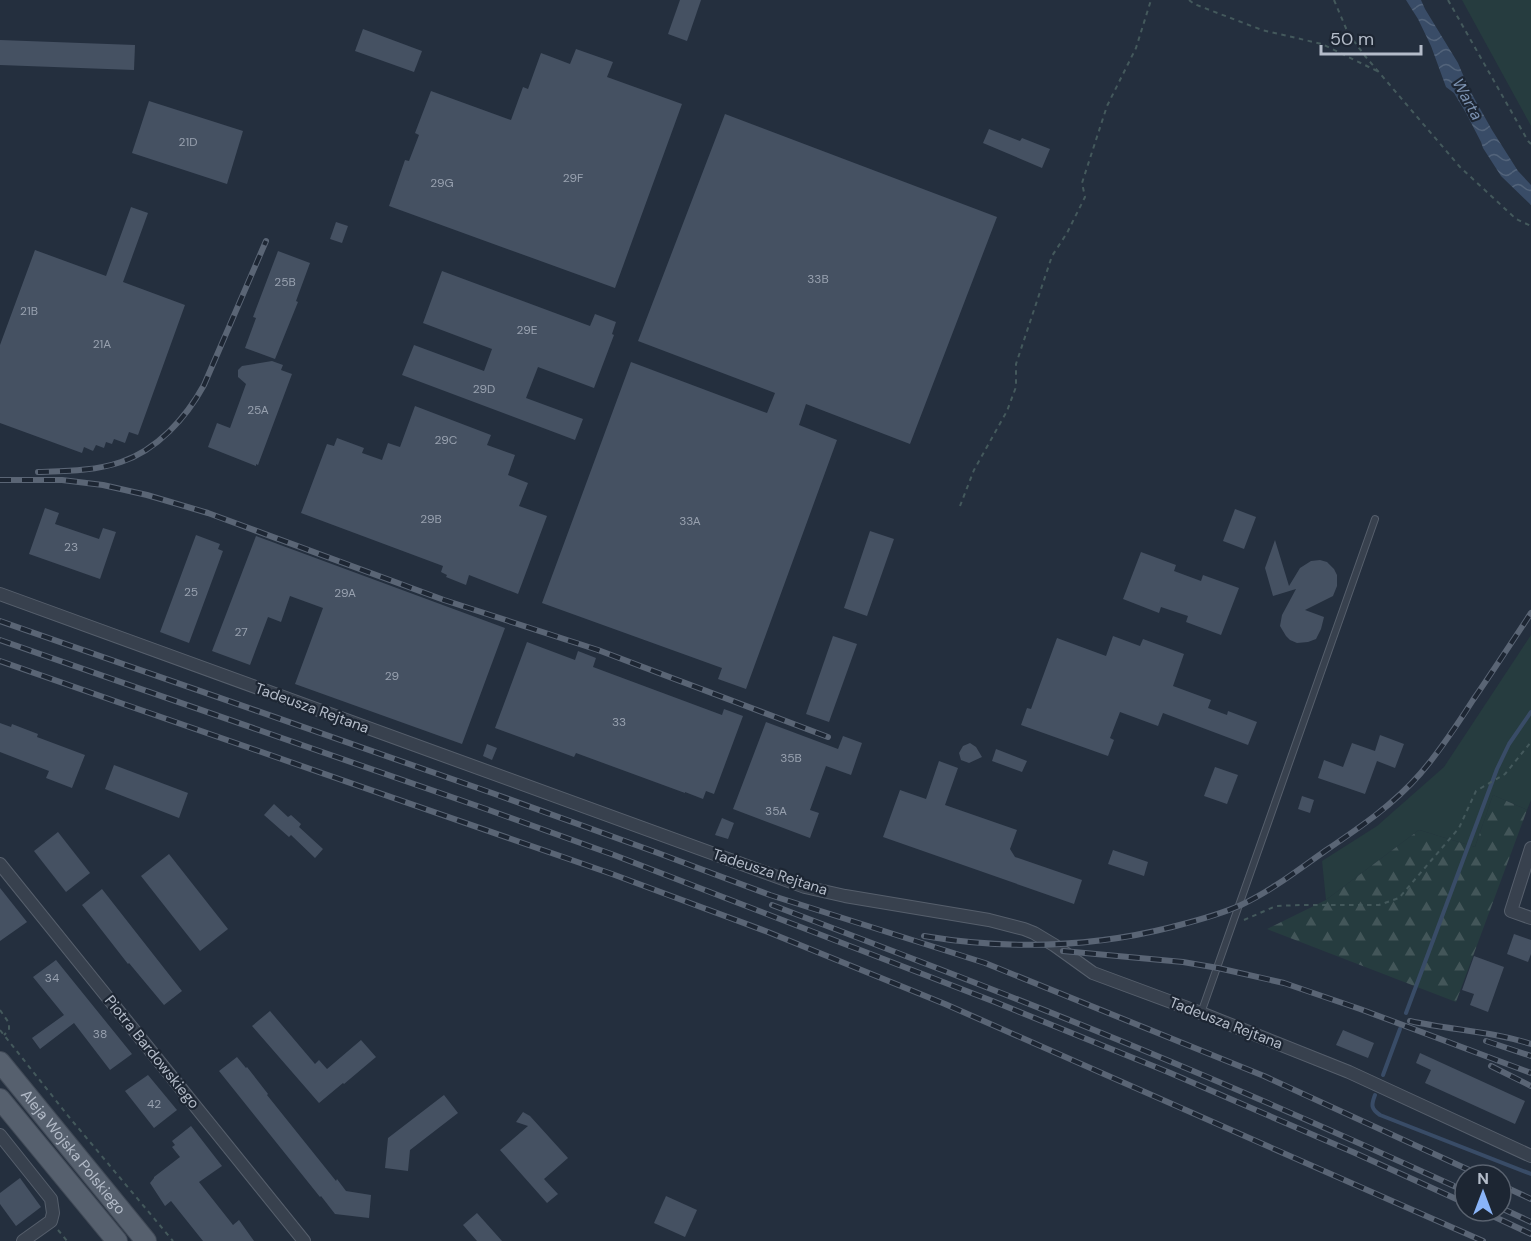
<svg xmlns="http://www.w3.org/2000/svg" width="1531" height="1241" viewBox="0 0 1531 1241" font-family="'DM Sans',sans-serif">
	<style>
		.grass { fill: #263c3f }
		.forest { fill: url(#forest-firs) }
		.water { fill: url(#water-waves) }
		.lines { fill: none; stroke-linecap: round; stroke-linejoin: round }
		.stream { stroke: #394c67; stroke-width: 4 }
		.building { fill: #455162 }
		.service-casing { stroke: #565f6c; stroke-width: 8 }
		.minor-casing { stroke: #565f6c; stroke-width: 14 }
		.primary-casing { stroke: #414a57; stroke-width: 22 }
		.path { stroke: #44595c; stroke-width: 2; stroke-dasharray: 4.5 4.5; stroke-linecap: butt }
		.service { stroke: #38414e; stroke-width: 6 }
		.minor { stroke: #38414e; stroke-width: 12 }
		.primary { stroke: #56606e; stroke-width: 20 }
		.rail-casing { stroke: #5a6575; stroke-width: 6 }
		.rail { stroke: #1d2633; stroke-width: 4; stroke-dasharray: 11; stroke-linecap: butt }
		.labels { text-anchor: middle; stroke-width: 4.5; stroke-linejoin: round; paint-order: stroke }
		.number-label { font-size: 12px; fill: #98a1af }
		.street-label { font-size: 15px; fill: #b4bcc9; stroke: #1d2633 }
		.water-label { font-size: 16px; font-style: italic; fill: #7c92b1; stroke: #1d2633 }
	</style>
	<defs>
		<pattern id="forest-firs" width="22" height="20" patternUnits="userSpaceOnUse" patternTransform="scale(1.5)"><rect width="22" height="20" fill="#263c3f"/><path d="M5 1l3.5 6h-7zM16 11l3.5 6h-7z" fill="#435659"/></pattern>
		<pattern id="water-waves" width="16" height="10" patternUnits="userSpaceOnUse" patternTransform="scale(1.5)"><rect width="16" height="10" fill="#394c67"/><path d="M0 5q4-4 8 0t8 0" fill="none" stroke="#53647b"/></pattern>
	</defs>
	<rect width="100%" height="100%" fill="#242f3e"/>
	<g class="grass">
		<polygon points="1462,0 1531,0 1531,126"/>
		<polygon points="1531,635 1531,800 1527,810 1493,795 1475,847 1419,830 1326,900 1322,861 1377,826 1444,767"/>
	</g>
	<polygon class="forest" points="1493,795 1527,810 1456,1002 1267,929 1326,900 1419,830 1475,847"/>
	<polygon class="water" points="1406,0 1421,0 1425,9 1458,63 1469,89 1492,130 1518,171 1531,185 1531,205 1501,176 1483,148 1481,142 1466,113 1454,93 1446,87 1431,46 1418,19"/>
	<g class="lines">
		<g class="stream">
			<polyline points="1406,1013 1497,769 1509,744 1531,712"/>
			<polyline points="1383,1075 1400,1029"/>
			<path d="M1375 1095C1371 1105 1371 1109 1380 1115L1531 1174"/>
		</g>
	</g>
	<g class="building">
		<polygon points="680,0 701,0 687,41 668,34"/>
		<polygon points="363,29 422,51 414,72 355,51"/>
		<polygon points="0,40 135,45 134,70 0,65"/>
		<polygon points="576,49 613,62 607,77 682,104 615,288 389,206 405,160 409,161 419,135 415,133 431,91 511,120 523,87 528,89 541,53 570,64"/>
		<polygon points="149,101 243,131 227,184 132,153"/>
		<polygon points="725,114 997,217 910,444 806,404 799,425 837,440 746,689 718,679 722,668 542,603 631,362 767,413 775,393 638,341"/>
		<polygon points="989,129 1020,141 1022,138 1050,149 1042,168 983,143"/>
		<polygon points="131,207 148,213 123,282 185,305 138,435 129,432 125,443 114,439 112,444 106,442 104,448 96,445 93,451 84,447 82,453 0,423 0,345 35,250 106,276"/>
		<polygon points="336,222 348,226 342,243 330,239"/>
		<polygon points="278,251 310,263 296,301 298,302 275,359 245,348 256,318 253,317"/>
		<polygon points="442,271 590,326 595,314 616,322 612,334 614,335 594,388 538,367 526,398 583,419 575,440 402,375 414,345 484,371 492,349 423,323"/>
		<polygon points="272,361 283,365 281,370 292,374 258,465 256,464 256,466 208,447 217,423 230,428 246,384 238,377 238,370 242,366"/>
		<polygon points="415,406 491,435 487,445 515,455 508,475 528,483 519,506 547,516 518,594 469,575 466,585 446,577 447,575 441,572 443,566 301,513 327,444 334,446 337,438 364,448 362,453 382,460 388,443 400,447"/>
		<polygon points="45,508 59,513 55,524 99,539 103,528 116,532 100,579 29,554"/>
		<polygon points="1235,509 1256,517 1244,549 1223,541"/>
		<polygon points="870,531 894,539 867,616 844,608"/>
		<polygon points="196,535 220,544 218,549 223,551 189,643 160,632"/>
		<polygon points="256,536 505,628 462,744 295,684 323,608 290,596 281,622 268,617 250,665 212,651"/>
		<polygon points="1275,540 1289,586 1300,568 1311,561 1320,560 1327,562 1334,569 1337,575 1337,586 1333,596 1305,610 1324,617 1321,629 1316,639 1308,642 1297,643 1290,640 1286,636 1280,626 1282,615 1296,589 1273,596 1265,568"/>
		<polygon points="1141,552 1176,565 1174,571 1201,581 1203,575 1239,588 1221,635 1186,622 1188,616 1161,607 1159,613 1123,599"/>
		<polygon points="833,636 857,644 829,722 806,714"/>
		<polygon points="1113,636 1140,646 1143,639 1184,654 1173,686 1211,700 1208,708 1227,715 1228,711 1257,722 1248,745 1163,713 1158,726 1120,712 1110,738 1114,740 1108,756 1021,725 1027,708 1031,709 1057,638 1106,656"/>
		<polygon points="527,642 575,660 578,651 596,658 593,667 722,715 724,709 743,716 714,794 706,791 703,799 685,792 685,793 576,753 574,757 495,728"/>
		<polygon points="766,722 838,749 843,736 862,743 851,775 826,766 810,810 819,813 810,838 733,809"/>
		<polygon points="0,723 11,727 12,724 38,734 37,737 85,755 72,788 46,778 49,771 0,752"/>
		<polygon points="1380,735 1404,744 1395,768 1377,761 1365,794 1318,778 1324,760 1343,767 1352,743 1375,751"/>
		<polygon points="970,743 976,747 982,757 969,763 961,760 959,753 963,746"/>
		<polygon points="487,744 497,748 492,760 483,756"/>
		<polygon points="996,749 1027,761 1022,772 992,761"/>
		<polygon points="939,761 958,768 945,805 1017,830 1010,849 1015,857 1082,880 1074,904 883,837 900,790 926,799"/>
		<polygon points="114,765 188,793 179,818 105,789"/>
		<polygon points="1215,767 1238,775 1227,804 1204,796"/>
		<polygon points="1302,796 1314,800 1310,813 1298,809"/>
		<polygon points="274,804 288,817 291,815 301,824 299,827 323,849 315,858 291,835 289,837 264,815"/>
		<polygon points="722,818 734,823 728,839 715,835"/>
		<polygon points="58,832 90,873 66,892 34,851"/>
		<polygon points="1113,850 1148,862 1144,876 1108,864"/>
		<polygon points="169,854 228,929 200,951 141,876"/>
		<polygon points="0,888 27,922 0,941"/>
		<polygon points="102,889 182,991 164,1005 129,963 128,964 82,905"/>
		<polygon points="1514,934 1531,940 1531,954 1528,962 1507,954"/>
		<polygon points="1474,956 1504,967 1488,1012 1470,1005 1474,994 1462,990"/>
		<polygon points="56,960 132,1054 110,1070 74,1023 40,1049 32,1038 64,1015 33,977"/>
		<polygon points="270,1011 315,1064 319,1060 327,1069 361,1040 376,1057 344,1084 343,1083 319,1103 252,1026"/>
		<polygon points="1343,1030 1374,1043 1368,1058 1336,1045"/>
		<polygon points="1420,1053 1525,1101 1515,1124 1425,1083 1431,1070 1416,1063"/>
		<polygon points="237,1057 246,1068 247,1067 268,1094 267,1095 336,1181 337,1179 346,1191 371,1195 369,1218 335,1214 321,1196 320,1197 219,1071"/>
		<polygon points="148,1075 177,1110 154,1128 125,1091"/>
		<polygon points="444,1095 458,1113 410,1150 408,1171 385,1168 388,1138"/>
		<polygon points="523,1112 530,1116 568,1158 544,1179 558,1194 547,1203 500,1150 528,1126 516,1122"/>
		<polygon points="191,1126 222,1166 199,1182 233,1225 239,1220 254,1241 203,1241 171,1201 165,1206 150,1183 154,1178 154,1177 180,1157 172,1147 175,1145 172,1141"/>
		<polygon points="20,1178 41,1207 16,1226 0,1204 0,1193"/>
		<polygon points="666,1196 697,1210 685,1237 654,1223"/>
		<polygon points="477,1213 502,1241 477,1241 463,1225"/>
	</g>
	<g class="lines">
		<defs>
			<polyline id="service" points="1201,1013 1375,519"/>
			<g id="minor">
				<polyline points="0,594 805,887 845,896 989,920 1024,929 1034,933 1054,945 1093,973 1201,1013 1349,1072 1531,1156"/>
				<polyline points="1531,848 1511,911 1531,918"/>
				<polyline points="0,864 304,1241"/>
				<polyline points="0,1135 51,1199 53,1213 51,1221 23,1241"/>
			</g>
			<g id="primary">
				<path id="s1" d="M0 1062 146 1241"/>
				<polyline points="0,1099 117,1241"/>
			</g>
		</defs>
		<use href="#service" class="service-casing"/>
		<use href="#minor" class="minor-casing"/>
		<use href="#primary" class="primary-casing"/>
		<g class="path">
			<polyline points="1189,0 1194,4 1262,30 1322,44 1379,72"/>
			<polyline points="1334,0 1348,33 1365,56 1460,167 1516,219 1531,226"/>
			<polyline points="1448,0 1528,141 1531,144"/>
			<polyline points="960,506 974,470 1007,411 1016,387 1016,364 1052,256 1067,233 1085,197 1082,183 1107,106 1136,48 1151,0"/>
			<polyline points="1244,920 1276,906 1300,905 1379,905 1399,898 1459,828 1476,791 1505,774 1531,742"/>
			<polyline points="0,1010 9,1023 9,1030 4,1035"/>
			<polyline points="0,1030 69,1117 173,1241"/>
			<polyline points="58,1230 67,1241"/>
		</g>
		<use href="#service" class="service"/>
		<use href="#minor" class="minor"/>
		<use href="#primary" class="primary"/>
		<defs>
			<g id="rail">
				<path d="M38 472C65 471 95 471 121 462 157 450 186 418 204 385L266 241"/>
				<polyline points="0,480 62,480 103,485 147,495 208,513 444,600 598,650 828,737"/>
				<polyline points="0,621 492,793 658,853 770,895 985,963 1264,1076 1480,1175"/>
				<polyline points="0,640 486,809 614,855 995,1002 1168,1072 1355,1153 1465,1203"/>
				<polyline points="0,661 612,874 768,932 945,1004 1483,1241"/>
				<path d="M772 905C906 956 1041 1007 1174 1063 1272 1104 1369 1147 1465 1191"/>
				<path d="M924 936C1008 950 1089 948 1172 927 1195 921 1219 915 1241 905 1271 891 1298 870 1325 851 1359 828 1393 805 1420 774 1440 751 1457 725 1473 700 1493 671 1512 642 1531 613"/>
				<polyline points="1063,951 1183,962 1218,968 1284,983 1360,1009 1531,1073"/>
				<path d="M1410 1021C1450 1030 1491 1031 1531 1044"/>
				<polyline points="1486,1041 1531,1056"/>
				<polyline points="1491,1066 1531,1086"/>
				<polyline points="1501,1185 1531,1199"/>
				<polyline points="1501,1208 1531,1222"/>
				<polyline points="1482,1211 1531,1234"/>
			</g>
		</defs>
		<use href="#rail" class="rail-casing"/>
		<use href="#rail" class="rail"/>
	</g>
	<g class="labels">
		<g class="number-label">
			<text x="188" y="146">21D</text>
			<text x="573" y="182">29F</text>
			<text x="442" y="187">29G</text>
			<text x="818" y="283">33B</text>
			<text x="285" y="286">25B</text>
			<text x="29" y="315">21B</text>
			<text x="527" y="334">29E</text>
			<text x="102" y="348">21A</text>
			<text x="484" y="393">29D</text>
			<text x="258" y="414">25A</text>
			<text x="446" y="444">29C</text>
			<text x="431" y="523">29B</text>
			<text x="690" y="525">33A</text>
			<text x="71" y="551">23</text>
			<text x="191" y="596">25</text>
			<text x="345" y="597">29A</text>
			<text x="241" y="636">27</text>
			<text x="392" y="680">29</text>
			<text x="619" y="726">33</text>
			<text x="791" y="762">35B</text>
			<text x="776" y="815">35A</text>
			<text x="52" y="982">34</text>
			<text x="100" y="1038">38</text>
			<text x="154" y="1108">42</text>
		</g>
		<g class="street-label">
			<text transform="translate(312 708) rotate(20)" y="5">Tadeusza Rejtana</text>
			<text transform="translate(770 872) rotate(18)" y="5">Tadeusza Rejtana</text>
			<text transform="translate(1226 1023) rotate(21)" y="5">Tadeusza Rejtana</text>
			<text transform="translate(152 1052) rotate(51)" y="5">Piotra Bardowskiego</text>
			<text dy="5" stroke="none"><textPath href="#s1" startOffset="116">Aleja Wojska Polskiego</textPath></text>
		</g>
		<g class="water-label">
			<text transform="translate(1468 99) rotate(61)" y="6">Warta</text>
		</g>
	</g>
	<g transform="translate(1483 1193)"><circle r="28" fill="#1d2633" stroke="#59626f" stroke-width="1.5"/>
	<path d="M0-4.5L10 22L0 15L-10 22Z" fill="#8ab4f8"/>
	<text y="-9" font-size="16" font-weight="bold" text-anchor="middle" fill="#b4bcc9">N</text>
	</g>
	<path d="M1321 45v9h100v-9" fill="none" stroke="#b4bcc9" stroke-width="3"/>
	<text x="1330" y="45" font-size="18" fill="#b4bcc9" stroke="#1d2633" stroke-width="4.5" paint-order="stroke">50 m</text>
</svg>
